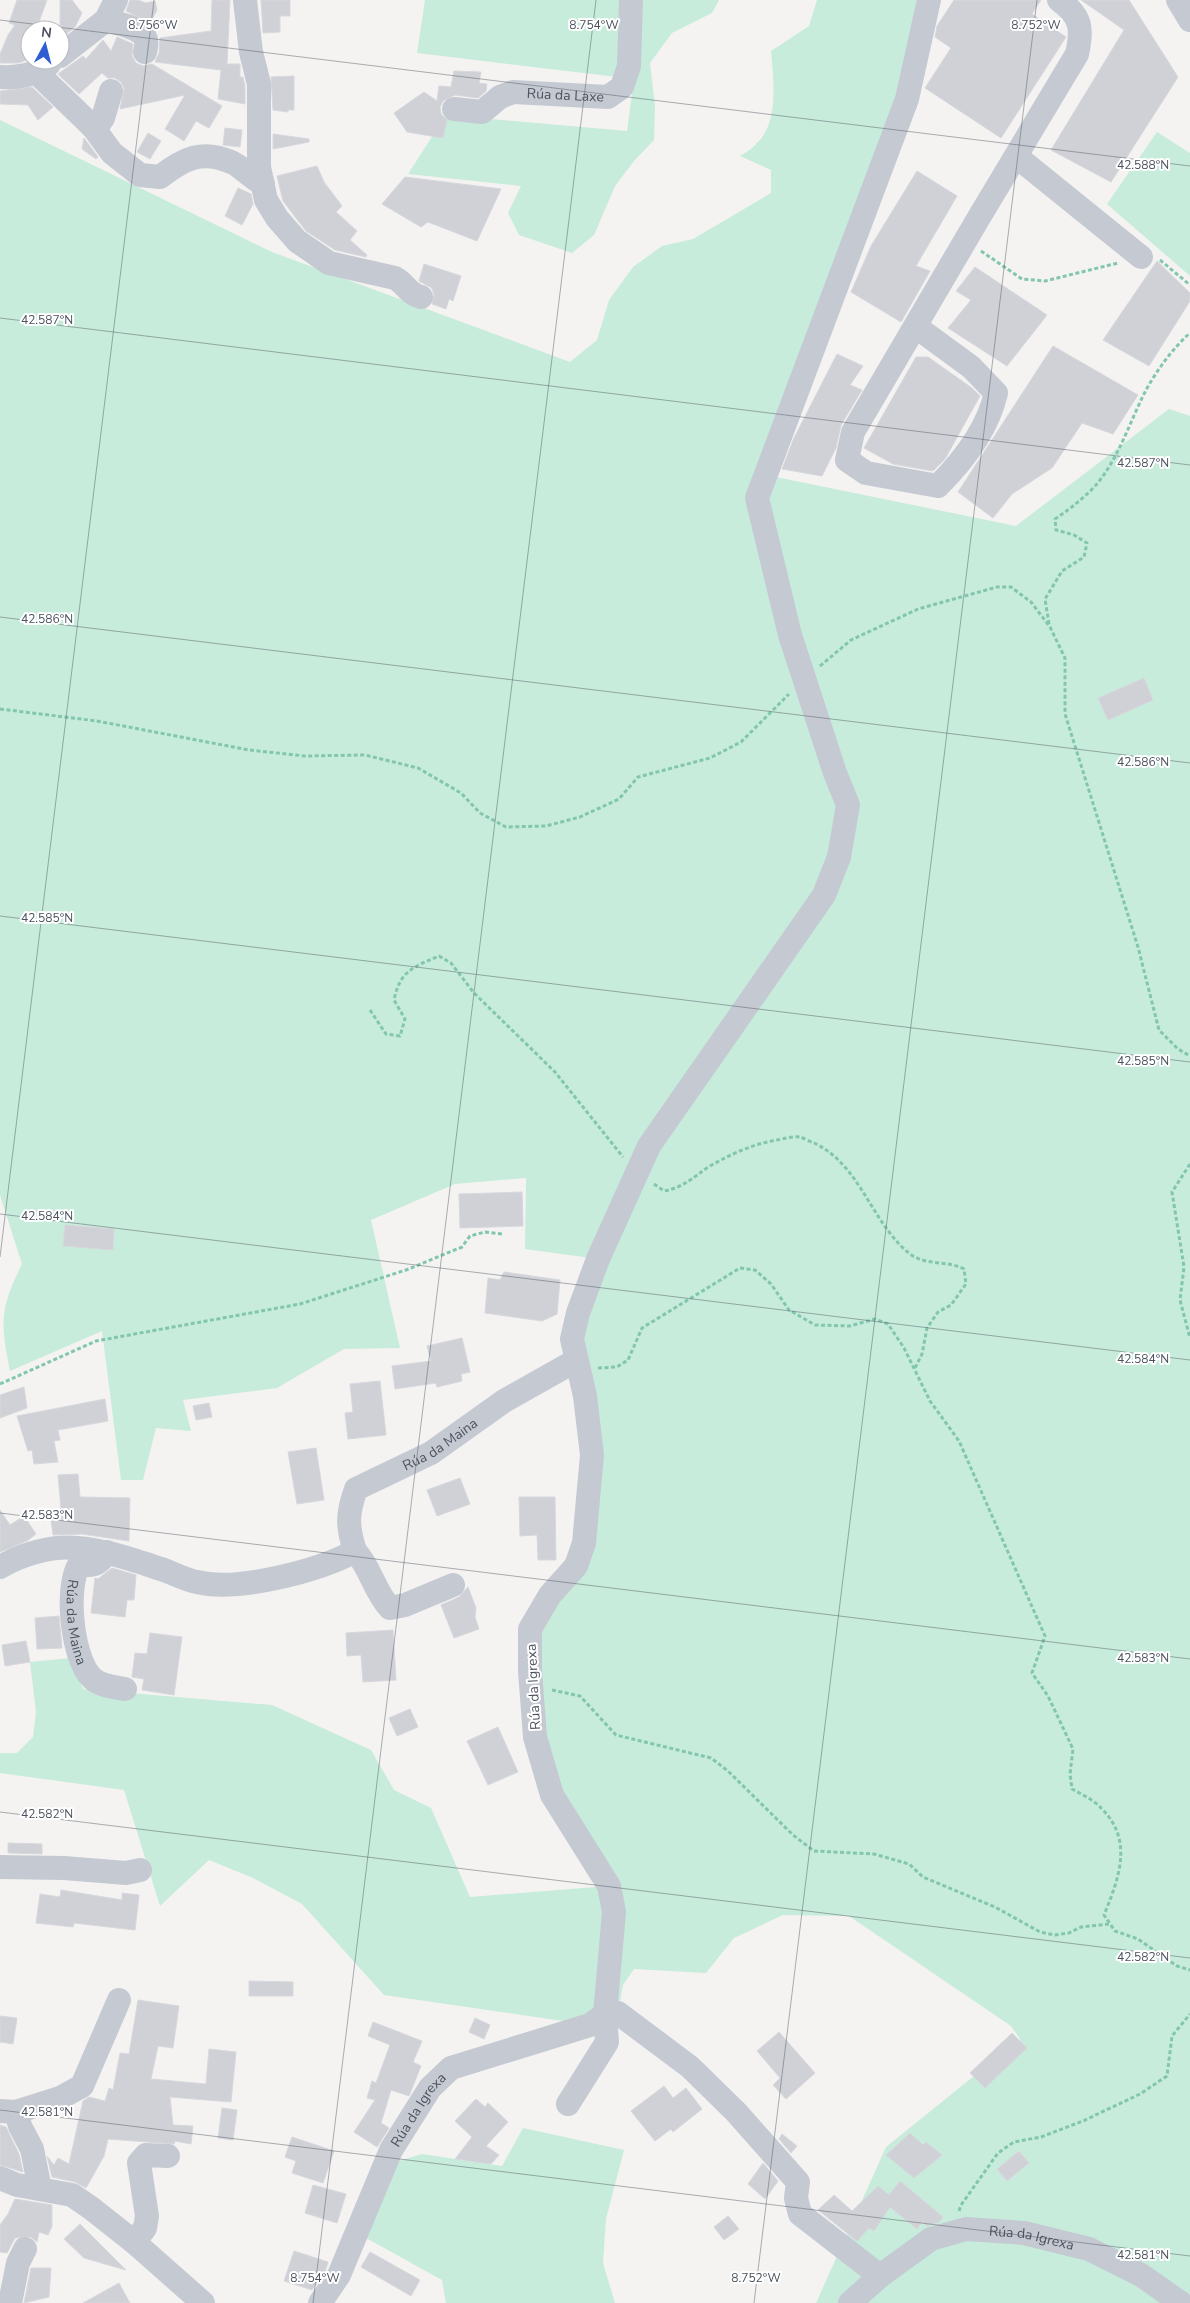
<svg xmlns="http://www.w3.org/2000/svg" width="1190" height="2303" viewBox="0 0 1190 2303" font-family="'Nunito Sans',sans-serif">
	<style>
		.green { fill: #c7ecdb }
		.building { fill: #d0d1d6; stroke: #d7d8dd }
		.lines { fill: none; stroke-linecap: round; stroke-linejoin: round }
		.path { stroke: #82c6af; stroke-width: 3; stroke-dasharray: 4 2.5; stroke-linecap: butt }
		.minor { stroke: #c5cad2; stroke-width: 24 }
		.ticks { fill: none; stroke: #4c525e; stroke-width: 1; stroke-opacity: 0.45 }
		.labels { text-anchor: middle; stroke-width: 4; stroke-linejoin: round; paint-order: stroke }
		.street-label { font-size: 14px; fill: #4c525e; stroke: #fff }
		.ticks-label { font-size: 12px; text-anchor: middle; fill: #4c525e; stroke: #fff; stroke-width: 4; stroke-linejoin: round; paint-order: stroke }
	</style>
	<rect width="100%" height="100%" fill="#f4f3f2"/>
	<g class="green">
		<polygon points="425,0 719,0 712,13 672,33 650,63 655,106 654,140 634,161 615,186 594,235 572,253 519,235 508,213 521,186 408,174 446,115 627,131 634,79 417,53"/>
		<path d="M817 0H929L766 475 1016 526 1169 409 1190 416V2303H816L886 2147 1020 2039 1011 2026 849 1916 783 1915 734 1938 706 1973 634 1969 623 1985 618 2013 590 2025 384 1995 302 1904 253 1878 209 1860 160 1906 124 1790 0 1773V1753H17L33 1737 36 1712 30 1662 70 1658 83 1689 272 1705 371 1750 394 1790 431 1808 470 1897 608 1886 552 1795 530 1629 576 1566 592 1455 572 1339 598 1259 525 1249 526 1178 455 1184 371 1220 400 1348 344 1349 277 1388 183 1400 191 1431 156 1428 143 1480H121L102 1331 10 1371C0 1322 0 1308 22 1264L0 1195V120L272 252 570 362 597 340 609 300 633 267 662 246 693 239 771 193V170L740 156C746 152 752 149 756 144 780 123 773 79 771 51L809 26Z"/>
		<polygon points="1157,132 1190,153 1190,276 1107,204"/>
		<polygon points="523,2128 624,2150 606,2219 603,2263 615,2303 446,2303 442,2280 357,2233 385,2165 422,2154 502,2166"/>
	</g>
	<g class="building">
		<polygon points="17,0 47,0 36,30 30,30 30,59 18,63 0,63 0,54 8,35 15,25 9,23"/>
		<polygon points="60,0 72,0 82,13 75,27 60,39"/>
		<polygon points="130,0 138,0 146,3 155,1 157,10 150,23 126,11"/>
		<polygon points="212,0 230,0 227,64 240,64 240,77 243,77 245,86 245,104 218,99 221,70 155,62 159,53 160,38 211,31"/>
		<polygon points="261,0 290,0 290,16 280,16 280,32 263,33"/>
		<polygon points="954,0 1041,0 1032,14 1066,37 1001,138 925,88 951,48 935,37 937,26"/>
		<polygon points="1081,0 1129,0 1178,77 1111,182 1051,150 1124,30"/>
		<polygon points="117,37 133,44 132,56 136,63 143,66 152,64 222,106 209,128 196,121 184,141 165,129 185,95 120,109 124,88 121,82 115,78 108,78 102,73 79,94 58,74 83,56 86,59 103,40 111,51"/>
		<polygon points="454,71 481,72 479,83 487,84 486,91 478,98 455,95 443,101 440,107 441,114 447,120 443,138 407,132 394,113 424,92 437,101 439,86 451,87"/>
		<polygon points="294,76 294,110 288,110 288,112 273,110 271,77"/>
		<polygon points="32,87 53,107 38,120 28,105 0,104 0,91"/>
		<polygon points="225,128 242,130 240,147 223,145"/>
		<polygon points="148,133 161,141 150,159 137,152"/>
		<polygon points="273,134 309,139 309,142 273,149"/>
		<polygon points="84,138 98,157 96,159 82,149"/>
		<polygon points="317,166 324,182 342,206 336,212 357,231 350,240 367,255 366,257 335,250 306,231 283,201 277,176"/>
		<polygon points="917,171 957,196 916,266 930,271 901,322 851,292 871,246"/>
		<polygon points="405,177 501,189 477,241 428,222 421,227 382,204"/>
		<polygon points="238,188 251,194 253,204 242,225 225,216"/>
		<polygon points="1157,261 1190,293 1190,301 1149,366 1103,340"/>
		<polygon points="424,264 461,276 453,301 449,299 446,309 432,304 434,295 432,288 419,281"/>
		<polygon points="975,267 1047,315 1007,366 948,328 971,300 956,291"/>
		<polygon points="1053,346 1138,395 1113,434 1082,423 1052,468 1012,494 993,518 958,492"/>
		<polygon points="837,354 863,366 850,385 862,390 841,425 836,448 822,476 782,469 794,438"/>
		<polygon points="916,357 928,357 972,388 980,396 945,459 933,471 893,464 864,448"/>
		<polygon points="1144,678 1153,700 1108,720 1098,698"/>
		<polygon points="522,1192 523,1226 460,1228 459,1194"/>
		<polygon points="65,1225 114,1229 113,1250 63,1246"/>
		<polygon points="504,1272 560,1280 557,1314 542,1321 485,1313 488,1278 500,1280"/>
		<polygon points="462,1338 470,1372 461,1374 462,1381 437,1387 436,1383 395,1389 392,1366 431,1361 427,1346"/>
		<polygon points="380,1381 386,1435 348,1439 345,1413 353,1412 350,1384"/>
		<polygon points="24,1387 27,1408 0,1418 0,1395"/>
		<polygon points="105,1399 108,1421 58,1430 60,1440 54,1441 58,1462 34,1464 32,1450 28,1451 17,1416"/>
		<polygon points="209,1403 212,1417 196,1420 193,1406"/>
		<polygon points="316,1448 324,1500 297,1504 288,1452"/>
		<polygon points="78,1474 80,1497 130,1498 129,1541 82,1534 53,1535 51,1521 62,1520 58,1475"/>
		<polygon points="460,1478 470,1504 437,1516 427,1490"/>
		<polygon points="519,1497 555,1497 556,1560 538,1560 537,1535 520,1536"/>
		<polygon points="0,1510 10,1525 24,1516 36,1534 27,1541 0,1552"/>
		<polygon points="112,1568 136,1575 134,1600 127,1600 125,1617 91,1613 95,1578 98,1579"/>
		<polygon points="468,1587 476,1608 475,1617 479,1629 454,1638 441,1605 459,1597"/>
		<polygon points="59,1616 62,1648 37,1649 35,1618"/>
		<polygon points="393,1630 396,1680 363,1682 361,1655 347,1656 346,1633"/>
		<polygon points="150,1633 182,1637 174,1695 142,1690 144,1679 132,1677 135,1653 147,1654"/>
		<polygon points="26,1641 30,1662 5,1666 2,1645"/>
		<polygon points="410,1709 418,1727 397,1736 389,1718"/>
		<polygon points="498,1727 518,1772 488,1785 467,1741"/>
		<polygon points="8,1843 42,1844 42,1854 8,1853"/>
		<polygon points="61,1890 122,1900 122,1893 139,1895 135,1930 74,1923 73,1927 36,1923 40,1894 60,1897"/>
		<polygon points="249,1981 293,1982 293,1996 249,1996"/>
		<polygon points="138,2000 179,2006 173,2048 158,2046 151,2079 206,2084 209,2049 236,2052 231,2102 170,2097 173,2125 193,2126 191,2144 175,2141 174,2144 108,2139 104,2156 86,2188 75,2182 52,2177 47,2156 54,2165 58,2158 69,2164 83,2101 89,2097 105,2101 109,2088 113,2090 120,2053 129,2054"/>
		<polygon points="0,2016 17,2018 13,2044 0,2042"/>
		<polygon points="475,2018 490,2025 484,2039 469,2032"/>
		<polygon points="373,2022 422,2041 413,2062 421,2066 409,2096 391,2090 381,2123 389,2128 377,2147 354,2132 375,2100 367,2098 372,2081 376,2083 390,2045 368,2036"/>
		<polygon points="779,2032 815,2073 786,2099 773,2085 780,2078 757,2051"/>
		<polygon points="1012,2033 1027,2048 985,2088 970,2073"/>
		<polygon points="664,2086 673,2098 686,2088 702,2109 673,2132 671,2129 655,2141 631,2111"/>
		<polygon points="476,2099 485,2107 488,2103 508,2122 486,2146 499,2155 491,2164 455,2159 472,2137 455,2121"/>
		<polygon points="222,2108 237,2110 233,2140 218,2138"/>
		<polygon points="0,2125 6,2127 19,2154 23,2172 0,2165"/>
		<polygon points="910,2133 923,2145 926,2142 942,2155 914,2178 886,2155"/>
		<polygon points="782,2134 797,2146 791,2153 779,2139"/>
		<polygon points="292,2137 334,2151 323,2183 292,2173 296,2161 285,2157"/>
		<polygon points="1019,2151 1029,2163 1007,2181 997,2169"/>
		<polygon points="763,2163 778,2181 765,2199 748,2184"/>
		<polygon points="900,2181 943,2217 939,2222 927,2226 922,2222 917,2229 890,2207 874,2231 869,2228 857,2241 818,2210 834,2195 852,2211 878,2186 889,2195"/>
		<polygon points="313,2185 346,2194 337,2223 305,2213"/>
		<polygon points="15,2199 52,2205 52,2226 48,2235 39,2232 37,2242 31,2237 15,2238 7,2253 0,2252 0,2225 8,2214"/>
		<polygon points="728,2216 739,2229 724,2240 714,2227"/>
		<polygon points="80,2224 126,2270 84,2258 64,2239"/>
		<polygon points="294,2251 328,2262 325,2272 312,2290 284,2281"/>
		<polygon points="370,2252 420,2280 411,2296 361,2267"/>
		<polygon points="31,2268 51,2268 49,2297 24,2303"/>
		<polygon points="119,2283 130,2303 83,2303"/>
	</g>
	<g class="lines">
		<g class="path">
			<polyline points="981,251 1022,279 1045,281 1118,263"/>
			<polyline points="1160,260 1190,285"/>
			<path d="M1049 624 1045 599 1062 571 1084 557 1087 543 1074 535 1056 530 1055 519C1070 509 1084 498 1096 485 1119 458 1130 421 1146 390 1157 370 1173 348 1190 333"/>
			<polyline points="820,666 851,640 918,609 997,587 1011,587 1031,602 1050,627 1065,658 1065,714 1138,947 1159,1030 1178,1049 1190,1056"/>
			<polyline points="0,709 97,721 249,750 305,756 365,755 418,768 461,793 480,813 506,827 546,826 580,817 619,799 638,777 710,758 741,742 789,694"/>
			<path d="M370 1010 386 1034 400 1036 405 1019 394 1000C400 970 414 967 439 956L451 963 474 993 555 1072 623 1157"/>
			<polyline points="1190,1164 1172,1192 1184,1267 1180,1300 1190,1338"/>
			<path d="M654 1184 664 1191C685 1187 693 1177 710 1166 731 1154 753 1144 777 1140 783 1139 793 1136 800 1137 804 1138 810 1142 814 1143 861 1165 871 1223 910 1254 926 1266 947 1260 964 1269L966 1284 951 1305 938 1312 927 1328 922 1354 915 1368"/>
			<path d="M598 1368 617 1367 628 1360 642 1328 740 1268 755 1270 771 1284 789 1310 815 1325 850 1326 875 1319 888 1324 904 1348 930 1401 959 1441 1045 1636 1032 1673 1048 1696 1073 1749 1070 1774 1072 1789C1081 1794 1094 1800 1101 1808 1134 1840 1119 1878 1104 1915L1115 1931 1138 1939 1177 1966 1190 1970"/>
			<polyline points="0,1384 96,1341 300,1304 406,1270 462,1247 470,1236 485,1232 502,1234"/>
			<polyline points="552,1690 580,1696 616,1735 711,1758 728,1771 793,1835 814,1851 874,1854 909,1864 923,1877 995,1907 1040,1932 1055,1935 1069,1933 1081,1927 1110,1924"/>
			<polyline points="959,2211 961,2205 998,2153 1014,2142 1041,2137 1083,2121 1140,2094 1167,2076 1172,2036 1190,2014"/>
		</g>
		<g class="minor">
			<path d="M245 0 251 52 259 84V167L266 200 277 218 297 241 329 263 395 278C406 284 408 294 421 297"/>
			<polyline points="1178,0 1190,20"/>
			<path d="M106 20C117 23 137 27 144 36 148 40 146 47 145 52"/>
			<polyline points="60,56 106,20 116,0"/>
			<path d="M37 73 93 127 112 153 140 175 160 177C183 159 202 149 231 162 238 164 253 179 263 184"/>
			<path d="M0 77C19 78 34 75 49 64"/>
			<path id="s1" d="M454 109 482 112 500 97 513 92 608 97 622 87 629 66 631 0"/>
			<polyline points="93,127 98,125 103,118 111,91"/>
			<polyline points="1016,156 1141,257"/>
			<path d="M915 326 971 367 996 393C988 428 964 460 938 486L866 473 847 460 853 432 978 219 1077 54C1083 28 1081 16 1059 0"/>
			<path d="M355 1551C371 1568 374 1591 390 1608L405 1605 453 1585"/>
			<path id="s2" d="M107 1552C99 1565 94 1566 79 1565 65 1588 72 1659 92 1678 100 1686 114 1687 125 1689"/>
			<path id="s3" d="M0 1567C61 1533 102 1550 164 1570 175 1574 186 1580 197 1582 237 1592 319 1571 355 1551 347 1526 347 1514 356 1489L431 1453 504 1401 575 1361"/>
			<polyline points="0,1867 64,1868 126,1873 140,1870"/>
			<polyline points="568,2104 607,2042 605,2014 618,2013 690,2067 736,2112 798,2182 796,2198 800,2214 880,2276"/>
			<polyline points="0,2111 16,2112 60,2098 82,2086 119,2000"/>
			<polyline points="16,2112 20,2126 32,2149 40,2189"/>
			<polyline points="0,2178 17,2185 72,2195 91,2208 134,2242 203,2303"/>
			<polyline points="134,2242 145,2228 147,2216 139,2163 146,2155 168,2156"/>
			<polyline points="10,2303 18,2263 25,2249"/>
			<path id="s4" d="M320 2303 339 2275 391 2150 430 2088 451 2068 590 2025 605 2014 614 1912 609 1886 552 1795 535 1737 530 1671V1629L550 1595 576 1566 584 1543 592 1455 585 1396 572 1339 578 1313 598 1259 649 1146 824 895 839 857 848 805 835 773 790 635 757 498 907 99 929 0"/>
			<path id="s5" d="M850 2303 880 2276 931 2239 966 2229 1024 2233 1089 2249 1141 2275 1181 2303"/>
		</g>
	</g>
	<path class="ticks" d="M0 20 1190 166M0 318 1190 465M0 617 1190 763M0 916 1190 1062M0 1214 1190 1360M0 1257 154 0M0 1513 1190 1659M0 1812 1190 1958M0 2110 1190 2256M313 2303 596 0M754 2303 1037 0"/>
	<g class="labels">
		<g class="street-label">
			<text dy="5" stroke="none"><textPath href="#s1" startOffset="118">Rúa da Laxe</textPath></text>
			<text dy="5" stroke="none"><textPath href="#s3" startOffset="528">Rúa da Maina</textPath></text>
			<text dy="5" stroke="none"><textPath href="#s2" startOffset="92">Rúa da Maina</textPath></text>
			<text transform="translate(533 1687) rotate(-93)" y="5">Rúa da Igrexa</text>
			<text dy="5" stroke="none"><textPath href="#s4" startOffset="218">Rúa da Igrexa</textPath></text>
			<text dy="5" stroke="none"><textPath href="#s5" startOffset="206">Rúa da Igrexa</textPath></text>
		</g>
	</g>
	<g class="ticks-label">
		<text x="153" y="29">8.756°W</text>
		<text x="594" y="29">8.754°W</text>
		<text x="1036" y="29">8.752°W</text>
		<text x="1143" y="169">42.588°N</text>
		<text x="47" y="324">42.587°N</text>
		<text x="1143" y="467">42.587°N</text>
		<text x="47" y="623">42.586°N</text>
		<text x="1143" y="766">42.586°N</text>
		<text x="47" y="922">42.585°N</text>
		<text x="1143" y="1065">42.585°N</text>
		<text x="47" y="1220">42.584°N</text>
		<text x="1143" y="1363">42.584°N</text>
		<text x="47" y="1519">42.583°N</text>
		<text x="1143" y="1662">42.583°N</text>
		<text x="47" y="1818">42.582°N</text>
		<text x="1143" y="1961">42.582°N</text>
		<text x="47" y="2116">42.581°N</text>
		<text x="1143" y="2259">42.581°N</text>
		<text x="315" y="2282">8.754°W</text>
		<text x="756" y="2282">8.752°W</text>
	</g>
	<g transform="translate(45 45) rotate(7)"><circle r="24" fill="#ffffff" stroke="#b7babf"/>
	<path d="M0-4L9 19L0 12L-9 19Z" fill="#2f5dd2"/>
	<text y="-8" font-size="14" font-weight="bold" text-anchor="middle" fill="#4c525e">N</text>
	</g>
</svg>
